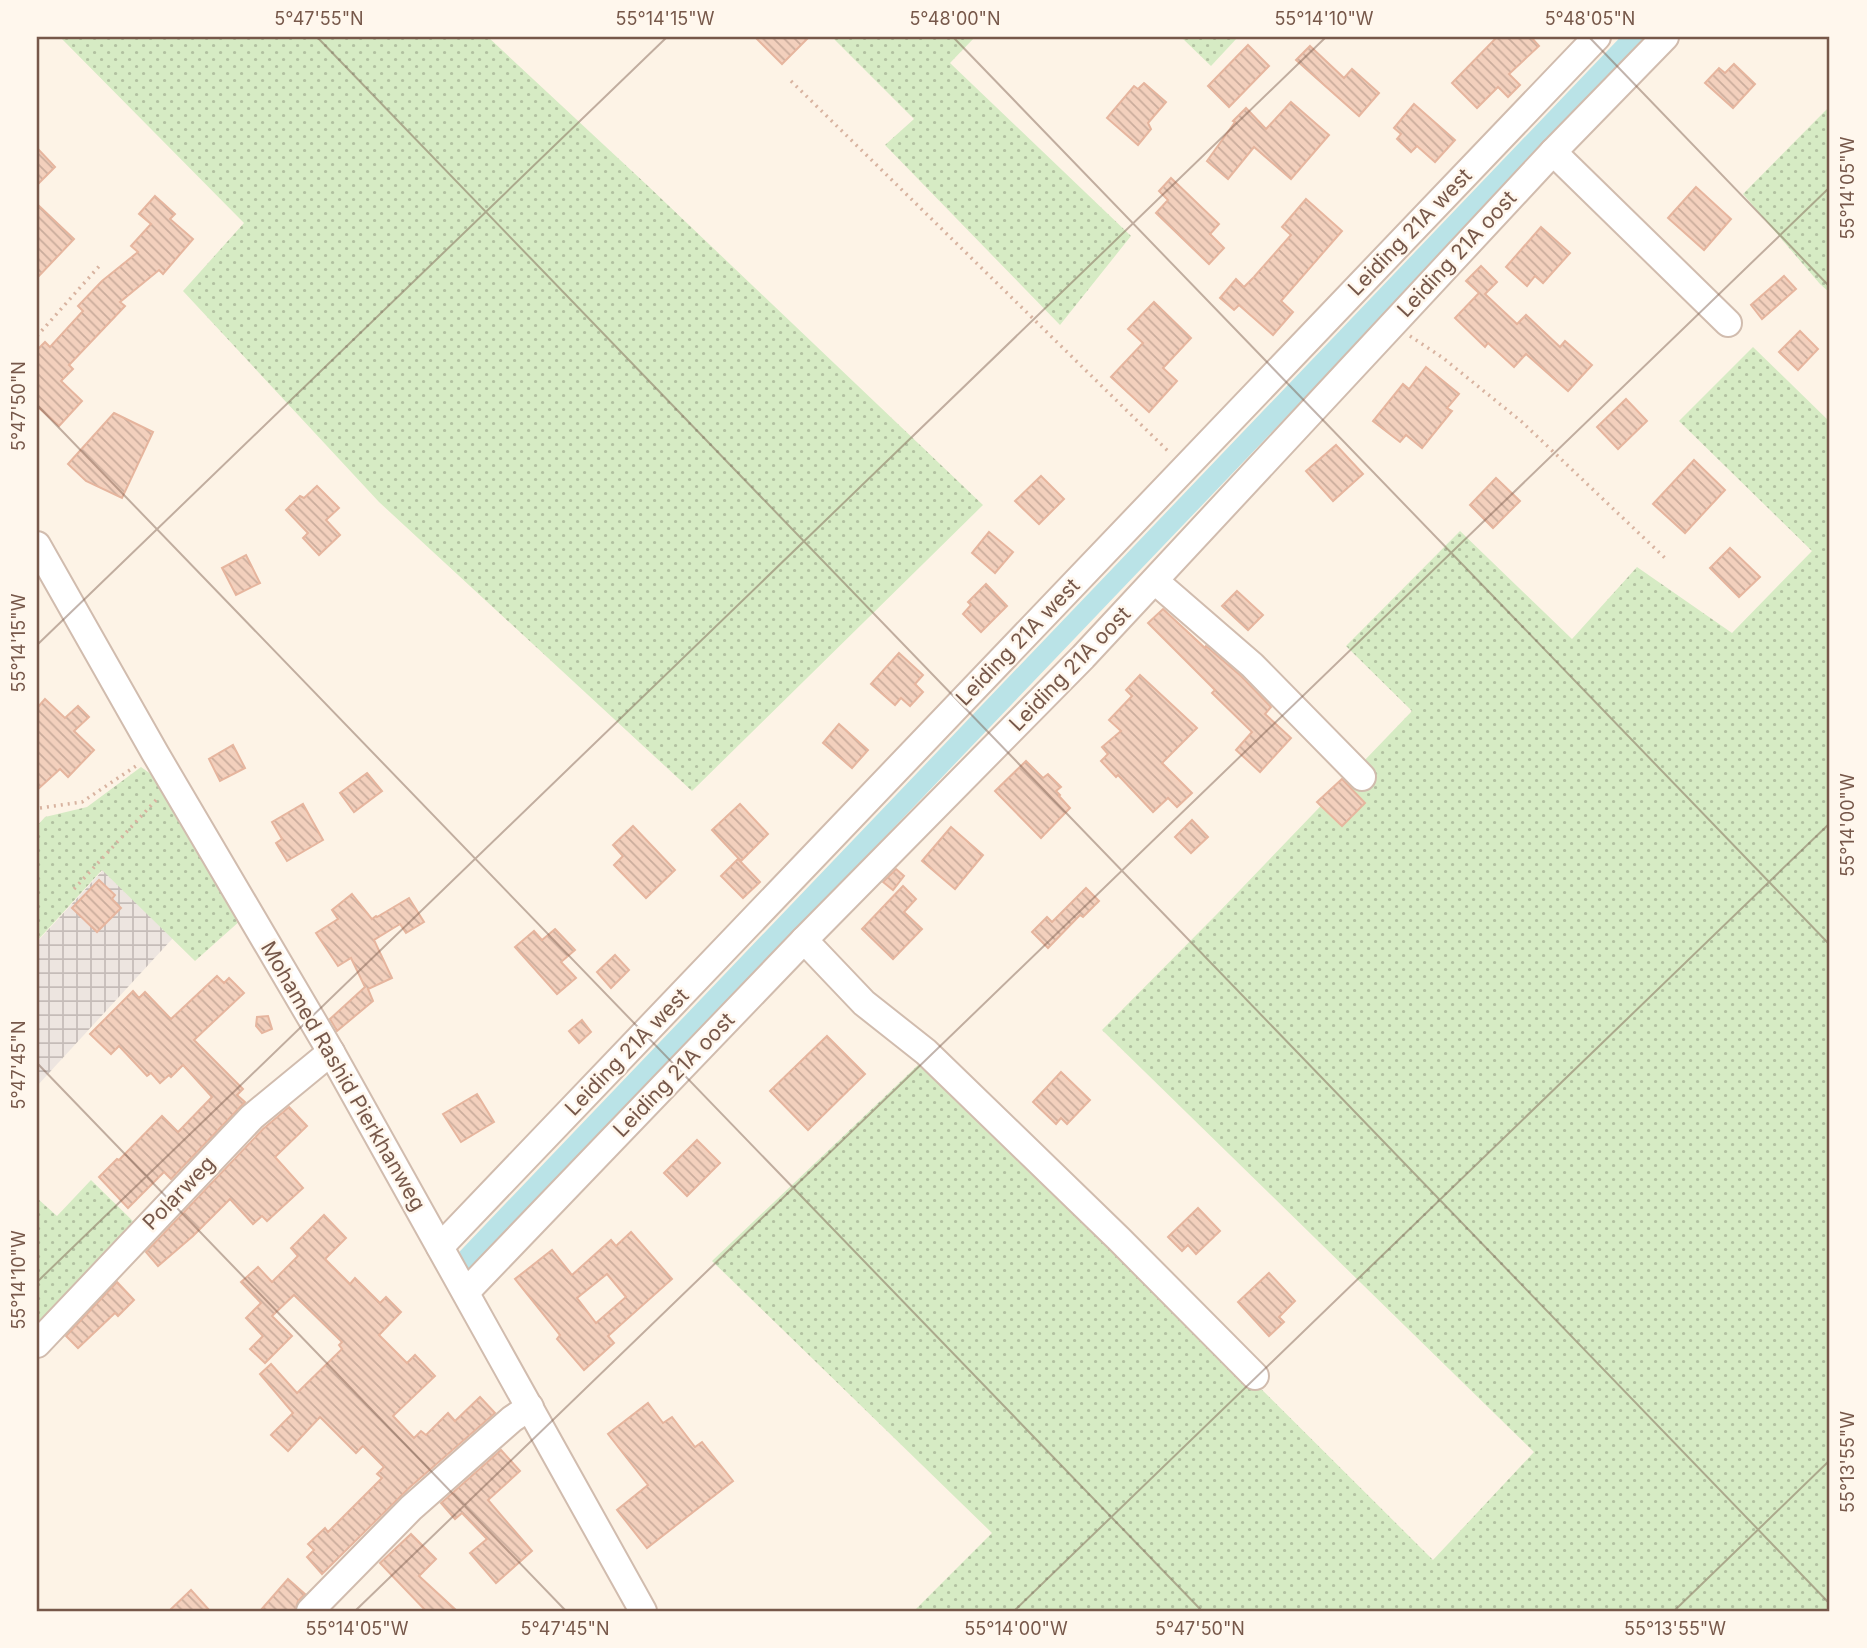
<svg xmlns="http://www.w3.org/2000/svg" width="1867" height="1648" viewBox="0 0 1867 1648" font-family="Inter,sans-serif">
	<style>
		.industrial { fill: url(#industrial-grid) }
		.grass { fill: url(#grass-dots) }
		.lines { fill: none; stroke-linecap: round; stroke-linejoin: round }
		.canal { stroke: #bae3e7; stroke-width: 21 }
		.building { fill: url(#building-back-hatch); stroke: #e6b59e; stroke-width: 2; fill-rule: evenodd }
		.minor-casing { stroke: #d1bcae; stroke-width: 30 }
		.path { stroke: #d8b3a0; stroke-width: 3.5; stroke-dasharray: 2 5; stroke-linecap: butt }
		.minor { stroke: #fff; stroke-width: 26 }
		.ticks { fill: none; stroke: #77584a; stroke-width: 2; stroke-opacity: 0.45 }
		.labels { text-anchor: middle; stroke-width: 5; stroke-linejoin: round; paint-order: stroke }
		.street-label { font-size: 21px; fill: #77584a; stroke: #fff7ed }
		.neatline { fill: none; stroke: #77584a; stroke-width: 2.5 }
		.ticks-label { font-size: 18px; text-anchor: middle; fill: #77584a }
	</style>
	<defs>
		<pattern id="industrial-grid" width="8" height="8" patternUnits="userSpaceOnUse" patternTransform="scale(1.75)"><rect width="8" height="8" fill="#ede5e0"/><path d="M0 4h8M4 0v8" fill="none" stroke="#c5bcb8"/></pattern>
		<pattern id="grass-dots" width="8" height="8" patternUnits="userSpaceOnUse" patternTransform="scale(1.75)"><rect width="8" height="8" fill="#d6ebc4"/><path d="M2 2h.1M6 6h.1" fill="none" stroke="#b2c1a1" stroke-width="1.8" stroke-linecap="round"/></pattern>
		<pattern id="building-back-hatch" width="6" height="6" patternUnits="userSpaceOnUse" patternTransform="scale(1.75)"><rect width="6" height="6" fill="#f3d0bd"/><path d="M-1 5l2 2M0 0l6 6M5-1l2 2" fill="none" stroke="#caac9c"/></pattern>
	</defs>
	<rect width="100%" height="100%" fill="#fdf3e6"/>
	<polygon class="industrial" points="103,870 173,938 37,1086 37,942"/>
	<g class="grass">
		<polygon points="60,37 488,37 648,186 983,505 692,791 379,502 183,291 244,223"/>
		<polygon points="832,37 975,37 950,63 1131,236 1060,325 885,145 914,119"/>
		<polygon points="1181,37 1238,37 1211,66"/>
		<polygon points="1830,106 1830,293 1820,284 1743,194"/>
		<polygon points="1753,347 1830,422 1830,1611 914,1611 992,1533 712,1261 918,1065 1055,1184 1433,1560 1534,1452 1102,1030 1217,914 1412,711 1346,646 1460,531 1572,639 1637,567 1732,633 1812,551 1679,421"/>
		<polygon points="141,767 155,777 241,920 195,961 102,870 37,941 37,826 45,817 87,807"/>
		<polygon points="91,1180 140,1228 37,1338 37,1198 57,1216"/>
	</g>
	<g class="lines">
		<polyline class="canal" points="468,1258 1635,37"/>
	</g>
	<g class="building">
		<polygon points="755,37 809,37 782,64"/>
		<polygon points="1497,37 1531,37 1539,46 1509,74 1520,85 1508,97 1498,87 1477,108 1452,83"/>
		<polygon points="1248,45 1269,66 1229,107 1208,86"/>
		<polygon points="1310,46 1344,78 1352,69 1379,93 1359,116 1296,60"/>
		<polygon points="1734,64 1755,84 1733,108 1705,83 1719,68 1725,73"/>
		<polygon points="1144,83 1166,102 1148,123 1151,129 1138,145 1107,118 1134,86 1138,89"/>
		<polygon points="1291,102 1329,135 1291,179 1254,147 1228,179 1207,161 1235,122 1233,121 1246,108 1266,129"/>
		<polygon points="1414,104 1455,140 1435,162 1417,146 1411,152 1397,139 1401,134 1394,128"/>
		<polygon points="37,148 55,167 37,185"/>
		<polygon points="1171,178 1219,224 1210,234 1224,248 1209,264 1156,213 1168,200 1159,191"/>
		<polygon points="1696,187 1731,219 1704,250 1668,218"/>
		<polygon points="155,196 175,214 170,219 193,239 163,274 159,270 120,302 125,306 69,365 73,369 61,381 82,401 59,426 37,406 37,350 45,342 50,347 83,311 78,306 102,281 138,252 131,246 151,224 139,214"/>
		<polygon points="1306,199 1342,231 1281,301 1293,312 1273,335 1239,305 1234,310 1220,298 1236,279 1244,287 1254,277 1291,235 1282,227"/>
		<polygon points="37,204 74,239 37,278"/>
		<polygon points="1541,227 1570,253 1543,283 1535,276 1527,286 1506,267"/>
		<polygon points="1481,266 1497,282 1485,294 1517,324 1526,315 1560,347 1565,341 1592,365 1568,391 1526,354 1514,367 1488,343 1485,347 1455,318 1479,293 1466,281"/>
		<polygon points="1784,276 1796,289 1762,319 1751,305"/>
		<polygon points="1154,302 1191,338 1163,368 1177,381 1149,412 1111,377 1143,343 1128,329"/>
		<polygon points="1800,331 1818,349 1798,370 1779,352"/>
		<polygon points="1426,367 1459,394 1447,408 1452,411 1422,448 1406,435 1400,442 1373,421 1403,384 1409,389"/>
		<polygon points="1626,399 1647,421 1618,449 1597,427"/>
		<polygon points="114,413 153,432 122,498 86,481 68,464"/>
		<polygon points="1336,445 1363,474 1333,501 1306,471"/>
		<polygon points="1694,460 1725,490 1685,533 1653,504"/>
		<polygon points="1041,476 1064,499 1039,524 1015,501"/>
		<polygon points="1496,478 1520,501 1493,528 1470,505"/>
		<polygon points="317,486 339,508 326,520 340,535 319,555 303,538 308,533 286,510 300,496 304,498"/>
		<polygon points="989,532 1013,552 995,573 972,553"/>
		<polygon points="1730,548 1760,577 1739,597 1710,568"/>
		<polygon points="246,555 260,583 236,595 222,568"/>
		<polygon points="986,584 1007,606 981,632 963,614 971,605 968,602"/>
		<polygon points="1237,591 1263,615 1248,630 1222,606"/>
		<polygon points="1163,609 1205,648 1206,646 1241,676 1271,707 1265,714 1291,738 1260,772 1236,750 1252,732 1212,693 1215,690 1148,623"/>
		<polygon points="899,653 923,675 915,684 923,692 910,706 901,698 895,705 871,684"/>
		<polygon points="1140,675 1197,728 1162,763 1192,793 1177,807 1168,798 1153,812 1118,775 1116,777 1101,761 1108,754 1102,747 1121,731 1109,720 1132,696 1126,690"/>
		<polygon points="45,699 65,718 78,706 89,717 74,731 94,750 68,777 60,769 37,790 37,708"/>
		<polygon points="839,724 868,750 852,768 823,743"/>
		<polygon points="233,745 245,768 220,781 209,759"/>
		<polygon points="1026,761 1043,778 1048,774 1061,787 1056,791 1060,795 1059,796 1070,808 1041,838 995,791"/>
		<polygon points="367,773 382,791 354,812 340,793"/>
		<polygon points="1342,779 1365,803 1342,826 1317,802"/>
		<polygon points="303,804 323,840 287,861 276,843 282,839 272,822"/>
		<polygon points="740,804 768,834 741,861 712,830"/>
		<polygon points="1192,820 1208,837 1191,853 1175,837"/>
		<polygon points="633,826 675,870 646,898 614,865 623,856 613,845"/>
		<polygon points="951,827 983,855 955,889 922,861"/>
		<polygon points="738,859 760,882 743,898 721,876"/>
		<polygon points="896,869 904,876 893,890 883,882"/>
		<polygon points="99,880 115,895 112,899 121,908 97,932 72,908"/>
		<polygon points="903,886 916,899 904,912 922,929 893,959 862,929"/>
		<polygon points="1086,888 1099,901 1083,917 1080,915 1048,948 1032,932 1047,917 1052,922"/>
		<polygon points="352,894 372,919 376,916 377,917 409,898 424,922 406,933 400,924 374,940 392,978 368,989 373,1001 337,1031 330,1019 365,987 351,958 338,966 316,933 338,919 332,910"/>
		<polygon points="555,929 575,950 561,962 576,978 557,994 515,947 534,931 542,940"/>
		<polygon points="615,955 629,970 611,988 597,972"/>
		<polygon points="217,976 224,983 229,978 244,993 194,1040 243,1089 237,1095 245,1102 171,1179 164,1172 128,1208 99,1177 117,1159 119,1160 162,1116 178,1132 212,1097 183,1065 171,1077 169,1075 160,1083 151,1073 147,1076 119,1046 111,1054 90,1034 133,991 139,998 145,992 171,1019"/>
		<polygon points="268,1016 272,1029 262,1033 256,1026 257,1017"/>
		<polygon points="582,1020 591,1032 579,1043 569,1031"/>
		<polygon points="827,1036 865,1074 808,1130 770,1091"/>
		<polygon points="1061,1072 1090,1100 1067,1124 1061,1118 1056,1124 1033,1102"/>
		<polygon points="477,1094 494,1122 461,1142 443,1114"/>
		<polygon points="289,1107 307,1126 275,1157 303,1188 267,1221 262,1216 253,1224 230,1199 193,1236 158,1266 146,1252 263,1129"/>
		<polygon points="697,1140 720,1163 687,1196 664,1173"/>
		<polygon points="1198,1208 1220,1231 1196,1254 1188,1245 1182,1251 1168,1237"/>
		<polygon points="324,1215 346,1238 325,1259 350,1284 355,1278 380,1303 386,1297 401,1312 379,1335 407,1363 415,1355 435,1376 393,1416 414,1438 421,1431 426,1435 448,1413 455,1421 480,1397 495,1413 409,1488 322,1574 307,1557 314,1550 308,1544 325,1528 328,1532 382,1478 377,1474 384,1467 363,1446 356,1453 320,1417 288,1451 271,1435 293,1413 260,1374 271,1364 297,1393 342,1349 339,1345 342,1342 294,1295 272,1316 292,1336 265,1363 250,1349 263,1336 246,1318 261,1303 241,1282 258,1267 272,1282 298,1256 291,1248"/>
		<path d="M631 1232 672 1279 608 1336 614 1343 584 1370 557 1339 560 1335 515 1279 552 1250 572 1275 611 1240 616 1246ZM607 1274 626 1297 596 1323 577 1298Z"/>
		<polygon points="1269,1273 1295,1301 1279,1317 1284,1322 1269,1336 1238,1302"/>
		<polygon points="117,1282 134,1300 118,1316 115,1313 78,1348 66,1336"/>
		<polygon points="648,1403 663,1423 672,1417 695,1447 702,1442 733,1481 647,1548 617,1510 648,1485 608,1434"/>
		<polygon points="501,1450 520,1471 488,1500 532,1551 496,1583 470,1553 487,1539 462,1513 455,1519 441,1503"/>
		<polygon points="411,1534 436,1559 419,1576 457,1611 426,1611 380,1563"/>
		<polygon points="288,1579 305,1594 298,1601 295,1611 260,1611"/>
		<polygon points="191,1590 210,1611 169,1611"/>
	</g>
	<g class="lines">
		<defs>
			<g id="minor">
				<polyline points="1553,152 1728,323"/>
				<polyline points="37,545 155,753 331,1052 643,1611"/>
				<polyline points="1155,581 1252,665 1362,777"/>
				<polyline points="804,940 864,1003 926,1052 1119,1239 1255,1376"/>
				<polyline points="440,1247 1597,37"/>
				<polyline points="466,1292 804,940 1083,657 1553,152 1665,37"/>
				<polyline points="37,1344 252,1117 331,1052"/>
				<polyline points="310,1611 411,1508 512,1419 530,1407"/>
			</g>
		</defs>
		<use href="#minor" class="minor-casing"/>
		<g class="path">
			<polyline points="791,81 1170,453"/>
			<polyline points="37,336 102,263"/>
			<polyline points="1410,336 1443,358 1522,422 1665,558"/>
			<polyline points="40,808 82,802 136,766"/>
			<polyline points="74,889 157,799"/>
		</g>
		<use href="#minor" class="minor"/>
	</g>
	<path class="ticks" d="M317 37 1830 1604M953 37 1830 945M1589 37 1830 287M37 405 1202 1611M37 645 667 37M37 1063 566 1611M37 1282 1326 37M355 1611 1830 187M1014 1611 1830 823M1674 1611 1830 1460"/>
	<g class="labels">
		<g class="street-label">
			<text transform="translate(1410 232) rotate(-46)" y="7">Leiding 21A west</text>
			<text transform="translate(1457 254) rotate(-47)" y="7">Leiding 21A oost</text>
			<text transform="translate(1018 642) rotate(-46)" y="7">Leiding 21A west</text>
			<text transform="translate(1070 669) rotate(-46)" y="7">Leiding 21A oost</text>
			<text transform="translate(627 1052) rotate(-46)" y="7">Leiding 21A west</text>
			<text transform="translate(674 1075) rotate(-46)" y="7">Leiding 21A oost</text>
			<text transform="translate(343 1076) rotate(60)" y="7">Mohamed Rashid Pierkhanweg</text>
			<text transform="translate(179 1193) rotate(-46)" y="7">Polarweg</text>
		</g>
	</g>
	<rect width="1867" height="1648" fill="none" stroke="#fff7ed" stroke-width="77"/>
	<rect x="38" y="38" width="1790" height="1572" class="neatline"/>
	<g class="ticks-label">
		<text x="319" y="25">5°47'55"N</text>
		<text x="665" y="25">55°14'15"W</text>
		<text x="955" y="25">5°48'00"N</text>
		<text x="1324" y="25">55°14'10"W</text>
		<text x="1590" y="25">5°48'05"N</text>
		<text transform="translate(1848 188) rotate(-90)" y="6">55°14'05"W</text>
		<text transform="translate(19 406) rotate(-90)" y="6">5°47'50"N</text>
		<text transform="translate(19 643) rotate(-90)" y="6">55°14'15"W</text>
		<text transform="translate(1848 825) rotate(-90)" y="6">55°14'00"W</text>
		<text transform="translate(19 1065) rotate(-90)" y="6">5°47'45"N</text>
		<text transform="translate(19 1280) rotate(-90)" y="6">55°14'10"W</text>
		<text transform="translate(1848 1462) rotate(-90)" y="6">55°13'55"W</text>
		<text x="357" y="1635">55°14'05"W</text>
		<text x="565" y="1635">5°47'45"N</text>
		<text x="1016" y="1635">55°14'00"W</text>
		<text x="1200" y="1635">5°47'50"N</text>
		<text x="1675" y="1635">55°13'55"W</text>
	</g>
</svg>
